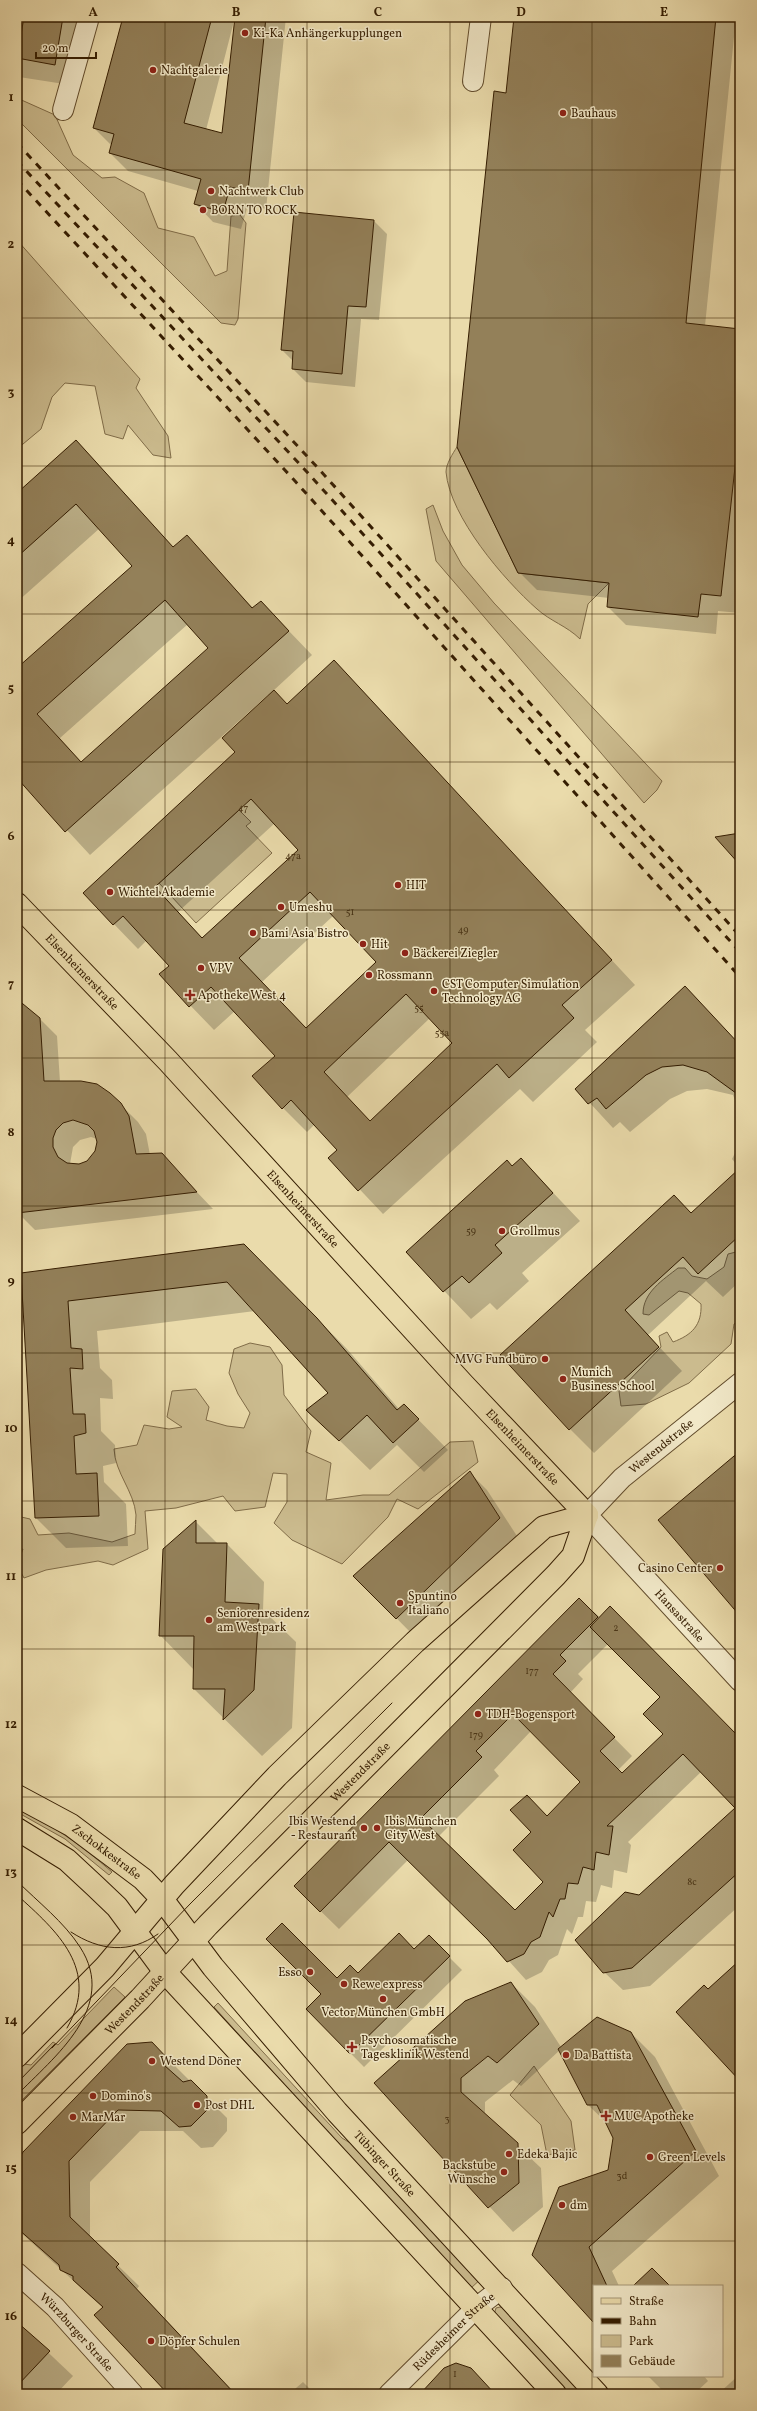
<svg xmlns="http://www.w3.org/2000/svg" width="757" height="2411" viewBox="0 0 757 2411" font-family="Vollkorn,serif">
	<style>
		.green { fill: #cbbb8e; stroke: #806c48 }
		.shadow { fill: #0003; fill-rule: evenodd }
		.building { fill: #938059; stroke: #351d01; fill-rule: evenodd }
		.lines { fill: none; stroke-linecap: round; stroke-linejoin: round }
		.minor-casing { stroke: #624c2c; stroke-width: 22 }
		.major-casing { stroke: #351d01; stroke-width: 24 }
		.minor { stroke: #f1e8c8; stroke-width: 20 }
		.major { stroke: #eadbab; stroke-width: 22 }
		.tram { stroke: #351d01; stroke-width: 1 }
		.rail { stroke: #351d01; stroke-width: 3; stroke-dasharray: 7 7; stroke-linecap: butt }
		.grid { fill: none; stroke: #351d01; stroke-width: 1; stroke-opacity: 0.55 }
		.poi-dot { fill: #8f2418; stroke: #f1e8c8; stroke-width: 1.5 }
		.labels { text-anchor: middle; stroke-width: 3; stroke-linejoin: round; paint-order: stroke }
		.number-label { font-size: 10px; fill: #4c3617 }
		.poi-label { font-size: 12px; fill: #351d01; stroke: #f1e8c8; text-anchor: start }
		.street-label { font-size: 12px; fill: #351d01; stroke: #f1e8c8 }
		.neatline { fill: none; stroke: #351d01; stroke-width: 1.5 }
		.grid-label { font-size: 13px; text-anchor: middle; font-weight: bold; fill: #351d01 }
	</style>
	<rect width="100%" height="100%" fill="#eadbab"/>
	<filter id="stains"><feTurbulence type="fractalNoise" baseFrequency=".005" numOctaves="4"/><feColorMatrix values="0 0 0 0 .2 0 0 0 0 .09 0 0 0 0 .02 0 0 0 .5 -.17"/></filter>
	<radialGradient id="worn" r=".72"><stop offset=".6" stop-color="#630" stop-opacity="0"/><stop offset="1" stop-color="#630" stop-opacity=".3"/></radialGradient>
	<g class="green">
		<polygon points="17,98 55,115 73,155 102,178 115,177 144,193 158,228 194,237 215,276 227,271 231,216 240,215 246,223 238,319 235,325 221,323 17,119"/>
		<polygon points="17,240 140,379 136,388 168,436 171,458 153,455 128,425 123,439 105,434 95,386 65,383 52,397 41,429 17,449"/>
		<path d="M457 447 518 573 609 583 588 604 580 639C567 626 550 621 537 609 504 580 450 517 446 472 446 464 453 453 457 447Z"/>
		<polygon points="433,505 443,531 462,565 494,603 662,781 657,790 644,803 436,561 426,509"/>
		<polygon points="239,810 251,822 246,826 272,853 196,923 159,883"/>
		<path d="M740 1251V1321L734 1324 731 1344 689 1383 646 1404 621 1406 619 1391 661 1347 659 1336 667 1332 673 1342C692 1335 702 1325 701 1304L688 1293 679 1291 649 1315 643 1314C643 1292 663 1280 678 1268H685L692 1276 707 1279 724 1267 728 1254Z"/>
		<path d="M250 1343 270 1347 282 1365 284 1395 311 1431 306 1452 331 1463 326 1500 363 1495H389L450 1442 473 1441 478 1462 418 1509 397 1499 388 1517 342 1564 292 1540 274 1523 287 1502V1474L273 1473 265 1507 235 1511 223 1496 176 1508 145 1511 148 1549 113 1565 98 1561 46 1570 24 1578 17 1565 23 1549 17 1550V1516L30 1519 38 1535 69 1533 112 1542 135 1534C135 1528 136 1521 136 1515 134 1491 115 1473 114 1449L137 1445 144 1425 169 1429 182 1427 167 1417 172 1391 196 1389 209 1407 206 1420 227 1426 244 1428 250 1413 238 1394 229 1373 234 1349Z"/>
		<path d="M17 1807C55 1827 80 1844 112 1872L109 1875 65 1839 17 1812Z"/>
		<polygon points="114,1987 125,1997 17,2105 17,2072 24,2064 31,2065 53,2042 58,2045"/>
		<polygon points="218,2003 342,2138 373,2157 484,2276 470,2289 214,2007"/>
		<polygon points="534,2066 571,2121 575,2150 547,2155 541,2125 510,2095"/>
		<polygon points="500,2307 503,2308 582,2394 567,2394 494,2315 496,2308"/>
	</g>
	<g class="shadow">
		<polygon points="26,17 89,17 77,86 19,77 17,78 17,56 19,58"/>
		<path d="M124 17H286L266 209 248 205 241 229 213 222 195 203 198 191 128 171 110 153 112 146 94 128ZM234 21H236L223 134 206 130Z"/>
		<polygon points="515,17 736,17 705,326 740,329 740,613 718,611 716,634 626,625 608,607 609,598 537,590 519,572 507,94"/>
		<polygon points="374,221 387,234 379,320 361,319 355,387 306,382 293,369 293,361 282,350"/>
		<path d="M76 441 174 548 186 536 254 609 261 602 312 655 273 691 287 705 334 662 635 985 585 1030 597 1042 533 1102 520 1089 383 1214 330 1158 339 1150 315 1124 307 1132 283 1108 276 1056 235 1011 214 1030 160 974 170 966 147 940 138 949 84 893 237 752 269 697 268 695 90 855 17 776V670L133 566 100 528 17 602V494ZM188 624 209 648 82 763 60 738ZM275 823 300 850 203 939 178 912ZM333 916 377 962 307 1029 262 982ZM430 1018 454 1043 370 1121 347 1097Z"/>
		<path d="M17 1004 40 1019 57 1036 60 1082 120 1104 138 1122 146 1134 150 1155 176 1170 213 1209 35 1230 18 1213ZM91 1137 97 1139 95 1152 88 1162 73 1165 70 1164 73 1147 80 1140Z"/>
		<polygon points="740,1045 740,1113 733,1095 707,1089 687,1091 670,1099 630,1132 620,1122 613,1128 577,1089"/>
		<polygon points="740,1143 740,1169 732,1159"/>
		<polygon points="521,1159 580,1221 522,1273 529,1281 497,1310 490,1303 471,1319 407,1252"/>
		<polygon points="740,1169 740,1281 723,1297 706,1281 648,1335 682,1371 594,1453 570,1429 674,1196 692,1214"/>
		<polygon points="23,1274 274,1275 347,1349 399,1409 404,1405 448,1450 424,1472 397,1445 370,1470 308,1410 329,1393 255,1311 97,1331 100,1368 112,1380 113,1399 100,1398 101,1431 115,1445 116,1463 103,1466 104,1482 126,1504 128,1546 66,1548 36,1518"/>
		<polygon points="470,1473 487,1490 517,1536 414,1636 355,1576"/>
		<polygon points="196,1522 218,1544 227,1544 264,1582 263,1610 296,1642 292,1728 262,1756 194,1689 194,1670 160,1635 164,1550"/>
		<path d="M579 1599 740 1739V1905L650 1986 623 1990 604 1972 640 1896 737 1808 701 1772 628 1842 631 1845 627 1873 614 1870 612 1888 601 1885 596 1902 586 1901 583 1917H578L572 1934 567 1929 558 1955 549 1960 542 1972 526 1980 490 1940 408 1860 339 1929 295 1886ZM608 1644 662 1697 664 1734 622 1774 618 1770 632 1756 570 1693 583 1679 578 1674ZM531 1731 581 1782 547 1817 545 1882 515 1912 438 1837 499 1776 494 1770Z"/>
		<polygon points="429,1937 462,1970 364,2067 307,2009 337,1980 358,1975 414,1950"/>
		<polygon points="511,1983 535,2007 561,2047 631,2033 655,2057 719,2176 612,2271 619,2286 594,2286 594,2321 533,2255 609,2170 615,2138 608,2124 588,2105 560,2050 521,2086 513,2080 485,2102 485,2115 541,2168 543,2207 513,2232 375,2083"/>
		<polygon points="152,2043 227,2118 227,2131 213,2147 201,2148 183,2131 140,2131 90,2182 90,2238 139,2286 137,2289 236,2394 169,2394 103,2308 17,2229 17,2165"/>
		<polygon points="17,2323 73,2376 56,2394 17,2394"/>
		<polygon points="740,2374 740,2394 718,2394"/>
		<polygon points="648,2376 704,2376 708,2381 694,2394 666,2394"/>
		<polygon points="303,2382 315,2394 289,2394"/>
	</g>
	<g class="building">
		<polygon points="24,17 63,17 55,65 17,58"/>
		<polygon points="123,17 212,17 184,123 222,133 235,17 266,17 248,191 230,187 223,212 194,204 201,179 109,153 114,134 93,128"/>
		<polygon points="514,17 716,17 686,323 740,329 740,421 721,596 701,594 698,617 607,607 609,583 518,573 457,447 494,91 506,93"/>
		<polygon points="294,212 374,220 366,307 348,306 342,374 292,369 293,351 281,350"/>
		<path d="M76 440 173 547 187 535 252 608 261 601 289 631 65 832 17 778V668L132 566 76 504 17 557V493ZM165 600 208 648 81 762 37 714Z"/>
		<path d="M334 660 612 960 562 1005 574 1018 509 1078 497 1064 358 1191 328 1158 337 1150 291 1100 282 1109 252 1076 275 1056 211 987 189 1007 159 974 169 966 123 916 113 925 83 893 235 752 222 738 274 690 287 704ZM251 799 298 850 202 938 155 887ZM310 892 376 962 306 1028 239 958ZM406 994 452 1043 370 1121 324 1072Z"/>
		<polygon points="740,833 740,865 715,837"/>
		<polygon points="685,986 740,1045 740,1096 707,1072 683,1065 662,1067 646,1075 606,1109 597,1098 588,1104 575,1089"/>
		<path d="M17 999 40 1018 44 1081H81L97 1084 110 1093 121 1103 129 1116 136 1154 162 1153 197 1192 17 1213ZM73 1120 88 1125 94 1131 97 1142 95 1151 87 1161 79 1164 67 1163 58 1157 53 1147V1138L56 1130 63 1123Z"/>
		<polygon points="521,1158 553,1193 495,1245 502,1253 469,1283 462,1276 443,1292 406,1252 507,1160 512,1166"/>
		<polygon points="740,1168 740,1235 698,1274 683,1257 625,1310 659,1347 569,1430 500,1355 674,1195 691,1213"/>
		<polygon points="244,1244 317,1318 397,1410 404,1404 419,1419 393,1443 367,1415 339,1441 306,1410 328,1393 227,1282 68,1301 71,1348 82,1349 83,1369 70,1368 73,1414 85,1414 86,1433 74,1436 76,1474 97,1473 99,1516 35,1518 21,1273"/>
		<polygon points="740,1451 740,1616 658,1520"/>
		<polygon points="470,1471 500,1518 396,1619 353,1576"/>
		<polygon points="196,1520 196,1543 227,1543 225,1602 259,1604 254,1690 223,1720 225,1689 193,1689 194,1636 159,1636 163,1549"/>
		<path d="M579 1598 598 1617 560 1655 566 1661 553 1674 615 1737 600 1751 622 1773 663 1734 643 1714 660 1697 590 1627 610 1606 740 1738V1871L632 1968 603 1973 575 1940 625 1892 639 1895 735 1808 683 1754 607 1826H613L609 1855 596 1852 594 1870 583 1867 578 1884 568 1883 565 1899H560L553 1917 549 1912 540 1937 531 1942 524 1954 507 1962 487 1939 389 1842 320 1912 294 1886ZM513 1714 580 1782 547 1816 527 1795 510 1810 531 1832 513 1850 543 1882 515 1910 421 1818 482 1757 476 1751Z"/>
		<polygon points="282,1923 337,1978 350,1965 358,1973 399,1933 414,1949 429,1935 450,1956 350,2054 306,2009 321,1994 266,1939"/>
		<polygon points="740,1960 740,2081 676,2012 704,1985 708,1989"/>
		<polygon points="511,1982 539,2024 497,2063 488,2056 461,2078 461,2092 518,2143 519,2183 488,2208 374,2083 465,2001"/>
		<polygon points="597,2017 631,2032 696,2151 589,2247 607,2286 594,2286 594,2323 532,2255 559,2187 608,2170 613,2138 597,2105 587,2105 558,2049"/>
		<polygon points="152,2042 169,2060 164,2065 183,2082 191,2080 207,2096 207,2110 191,2126 179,2127 161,2111 118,2110 69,2161 70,2217 119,2264 116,2267 235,2394 168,2394 94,2315 103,2307 73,2280 73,2276 60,2270 59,2265 17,2228 17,2163 23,2152 127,2044"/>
		<polygon points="652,2268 670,2286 633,2286"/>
		<polygon points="17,2322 50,2351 17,2386"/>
		<polygon points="456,2363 471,2368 495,2394 420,2394 444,2368"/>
	</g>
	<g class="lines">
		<defs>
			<g id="minor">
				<polyline points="473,81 481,17"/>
				<polyline points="63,110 89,17"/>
				<path id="s1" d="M740 1383 622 1478 587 1515 740 1681"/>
				<path id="s2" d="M17 2273 55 2307 133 2394"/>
				<path id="s3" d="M389 2394 476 2308 502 2288"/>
			</g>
			<g id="major">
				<path id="s4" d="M17 904 168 1061 463 1384 587 1515"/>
				<path id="s5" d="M17 1796 71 1825 143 1879 162 1899 213 1967 337 2112 597 2394"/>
				<polyline points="17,1829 67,1860 95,1886 117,1907 165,1972 555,2394"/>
				<polyline points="17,2056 105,1967 174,1885 277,1776 415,1642 544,1527 587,1515"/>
				<path id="s6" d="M17 2123 140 1999 208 1925 556 1575 573 1556 587 1515"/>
			</g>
		</defs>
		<use href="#minor" class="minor-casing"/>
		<use href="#major" class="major-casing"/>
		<use href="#minor" class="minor"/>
		<use href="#major" class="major"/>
		<g class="tram">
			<path d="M17 1881C38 1902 64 1922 80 1947 119 2007 54 2057 17 2095"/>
			<path d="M17 1895C57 1931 101 1970 67 2028"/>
			<path d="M71 1932C100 1951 130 1954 158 1934"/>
			<polyline points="52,2048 190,1904 392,1703"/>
			<polyline points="17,2083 55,2044"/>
		</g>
		<g class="rail">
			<polyline points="17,143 317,467 740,936"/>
			<polyline points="17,161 307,472 740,952"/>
			<polyline points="17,180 295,481 740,977"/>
		</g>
	</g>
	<path class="grid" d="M165 17V2394M307 17V2394M450 17V2394M592 17V2394M17 170H740M17 318H740M17 466H740M17 614H740M17 762H740M17 910H740M17 1058H740M17 1206H740M17 1353H740M17 1501H740M17 1649H740M17 1797H740M17 1945H740M17 2093H740M17 2241H740"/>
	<g class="poi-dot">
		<circle cx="245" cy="33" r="4"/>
		<circle cx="153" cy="70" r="4"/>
		<circle cx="563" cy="113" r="4"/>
		<circle cx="211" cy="191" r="4"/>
		<circle cx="203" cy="210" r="4"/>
		<circle cx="398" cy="885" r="4"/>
		<circle cx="110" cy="892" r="4"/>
		<circle cx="281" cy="907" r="4"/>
		<circle cx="253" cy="933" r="4"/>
		<circle cx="363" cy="944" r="4"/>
		<circle cx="405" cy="953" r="4"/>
		<circle cx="201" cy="968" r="4"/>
		<circle cx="369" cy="975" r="4"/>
		<circle cx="434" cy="991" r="4"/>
		<path d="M188 989h4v4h4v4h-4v4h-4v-4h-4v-4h4z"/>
		<circle cx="502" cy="1231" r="4"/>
		<circle cx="545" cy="1359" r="4"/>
		<circle cx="563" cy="1379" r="4"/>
		<circle cx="720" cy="1568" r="4"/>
		<circle cx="400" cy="1603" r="4"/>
		<circle cx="209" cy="1620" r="4"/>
		<circle cx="478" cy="1714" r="4"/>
		<circle cx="364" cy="1828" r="4"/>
		<circle cx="377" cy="1828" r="4"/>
		<circle cx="310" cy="1972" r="4"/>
		<circle cx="344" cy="1984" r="4"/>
		<circle cx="383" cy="1999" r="4"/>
		<path d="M350 2041h4v4h4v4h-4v4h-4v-4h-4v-4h4z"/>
		<circle cx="566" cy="2055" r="4"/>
		<circle cx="152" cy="2061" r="4"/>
		<circle cx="93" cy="2096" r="4"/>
		<circle cx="197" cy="2105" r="4"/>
		<path d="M604 2110h4v4h4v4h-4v4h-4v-4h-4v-4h4z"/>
		<circle cx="73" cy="2117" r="4"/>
		<circle cx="509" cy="2154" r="4"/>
		<circle cx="650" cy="2157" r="4"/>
		<circle cx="504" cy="2172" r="4"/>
		<circle cx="562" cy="2205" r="4"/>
		<circle cx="151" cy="2341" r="4"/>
	</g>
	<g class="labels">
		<g class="number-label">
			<text x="243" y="811">47</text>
			<text x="293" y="859">47a</text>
			<text x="350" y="915">51</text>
			<text x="463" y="933">49</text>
			<text x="419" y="1011">55</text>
			<text x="442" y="1036">55a</text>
			<text x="471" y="1234">59</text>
			<text x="616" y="1631">2</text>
			<text x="532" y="1674">177</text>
			<text x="476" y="1738">179</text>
			<text x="692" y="1885">8c</text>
			<text x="447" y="2122">3</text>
			<text x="622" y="2179">3d</text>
			<text x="455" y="2377">1</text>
		</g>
		<g class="poi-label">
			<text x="253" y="37">Ki-Ka Anhängerkupplungen</text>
			<text x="161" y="74">Nachtgalerie</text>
			<text x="571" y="117">Bauhaus</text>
			<text x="219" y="195">Nachtwerk Club</text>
			<text x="211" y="214">BORN TO ROCK</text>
			<text x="406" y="889">HIT</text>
			<text x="118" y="896">Wichtel Akademie</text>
			<text x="289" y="911">Umeshu</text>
			<text x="261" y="937">Bami Asia Bistro</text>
			<text x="371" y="948">Hit</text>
			<text x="413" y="957">Bäckerei Ziegler</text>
			<text x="209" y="972">VPV</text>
			<text x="377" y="979">Rossmann</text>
			<text x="442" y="988">CST Computer Simulation<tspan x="442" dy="14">Technology AG</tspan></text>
			<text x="198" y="999">Apotheke West 4</text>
			<text x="510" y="1235">Grollmus</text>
			<text x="537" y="1363" text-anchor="end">MVG Fundbüro</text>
			<text x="571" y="1376">Munich<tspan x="571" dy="14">Business School</tspan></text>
			<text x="712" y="1572" text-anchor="end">Casino Center</text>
			<text x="408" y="1600">Spuntino<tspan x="408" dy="14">Italiano</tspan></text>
			<text x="217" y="1617">Seniorenresidenz<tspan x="217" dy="14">am Westpark</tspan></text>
			<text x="486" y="1718">TDH-Bogensport</text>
			<text x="356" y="1825" text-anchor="end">Ibis Westend<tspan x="356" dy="14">- Restaurant</tspan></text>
			<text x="385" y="1825">Ibis München<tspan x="385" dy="14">City West</tspan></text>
			<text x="302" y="1976" text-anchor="end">Esso</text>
			<text x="352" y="1988">Rewe express</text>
			<text x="383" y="2016" text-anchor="middle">Vector München GmbH</text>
			<text x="361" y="2044">Psychosomatische<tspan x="361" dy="14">Tagesklinik Westend</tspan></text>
			<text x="574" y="2059">Da Battista</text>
			<text x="160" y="2065">Westend Döner</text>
			<text x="101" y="2100">Domino's</text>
			<text x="205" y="2109">Post DHL</text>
			<text x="614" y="2120">MUC Apotheke</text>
			<text x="81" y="2121">MarMar</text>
			<text x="517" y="2158">Edeka Bajic</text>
			<text x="658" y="2161">Green Levels</text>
			<text x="496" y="2169" text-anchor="end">Backstube<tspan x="496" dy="14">Wünsche</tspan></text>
			<text x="570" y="2209">dm</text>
			<text x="159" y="2345">Döpfer Schulen</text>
		</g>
		<g class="street-label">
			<text dy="4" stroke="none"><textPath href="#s4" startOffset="94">Elsenheimerstraße</textPath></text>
			<text dy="4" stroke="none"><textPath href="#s4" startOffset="418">Elsenheimerstraße</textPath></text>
			<text transform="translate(661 1446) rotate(-39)" y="4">Westendstraße</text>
			<text dy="4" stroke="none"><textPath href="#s4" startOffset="742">Elsenheimerstraße</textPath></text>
			<text dy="4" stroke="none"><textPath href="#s1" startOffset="339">Hansastraße</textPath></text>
			<text dy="4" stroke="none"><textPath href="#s6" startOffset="491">Westendstraße</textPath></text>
			<text dy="4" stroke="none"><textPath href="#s5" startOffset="106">Zschokkestraße</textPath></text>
			<text dy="4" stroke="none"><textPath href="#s6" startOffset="167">Westendstraße</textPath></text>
			<text dy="4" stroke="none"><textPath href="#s5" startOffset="525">Tübinger Straße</textPath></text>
			<text dy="4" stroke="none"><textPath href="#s2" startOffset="84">Würzburger Straße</textPath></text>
			<text dy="4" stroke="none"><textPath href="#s3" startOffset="90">Rüdesheimer Straße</textPath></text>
		</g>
	</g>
	<rect width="757" height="2411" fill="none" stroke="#eadbab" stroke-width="44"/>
	<rect x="593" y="2285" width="130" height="92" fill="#f1e8c8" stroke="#a69778"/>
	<rect x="601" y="2298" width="20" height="6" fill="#eadbab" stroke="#a69778"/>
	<text x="629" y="2305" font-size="12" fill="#351d01">Straße</text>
	<rect x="601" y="2318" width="20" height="6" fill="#351d01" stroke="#a69778"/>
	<text x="629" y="2325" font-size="12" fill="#351d01">Bahn</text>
	<rect x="601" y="2335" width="20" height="12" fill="#cbbb8e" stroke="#a69778"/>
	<text x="629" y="2345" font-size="12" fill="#351d01">Park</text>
	<rect x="601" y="2355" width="20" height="12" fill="#938059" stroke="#a69778"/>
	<text x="629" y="2365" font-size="12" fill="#351d01">Gebäude</text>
	<path d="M36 52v6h60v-6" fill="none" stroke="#351d01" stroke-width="2"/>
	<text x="42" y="52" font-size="12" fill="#351d01" stroke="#f1e8c8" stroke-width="3" paint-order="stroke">20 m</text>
	<rect x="22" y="22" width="713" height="2367" class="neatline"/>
	<g class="grid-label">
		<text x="93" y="16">A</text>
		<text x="236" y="16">B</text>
		<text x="378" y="16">C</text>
		<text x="521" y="16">D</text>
		<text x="664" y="16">E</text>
		<text x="11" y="101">1</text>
		<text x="11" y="248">2</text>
		<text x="11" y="396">3</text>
		<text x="11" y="544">4</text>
		<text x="11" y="692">5</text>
		<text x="11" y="840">6</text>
		<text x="11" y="988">7</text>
		<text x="11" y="1136">8</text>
		<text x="11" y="1284">9</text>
		<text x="11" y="1432">10</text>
		<text x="11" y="1580">11</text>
		<text x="11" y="1728">12</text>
		<text x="11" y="1876">13</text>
		<text x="11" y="2024">14</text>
		<text x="11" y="2172">15</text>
		<text x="11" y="2320">16</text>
	</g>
	<rect width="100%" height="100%" filter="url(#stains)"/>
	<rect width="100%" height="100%" fill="url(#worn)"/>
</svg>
